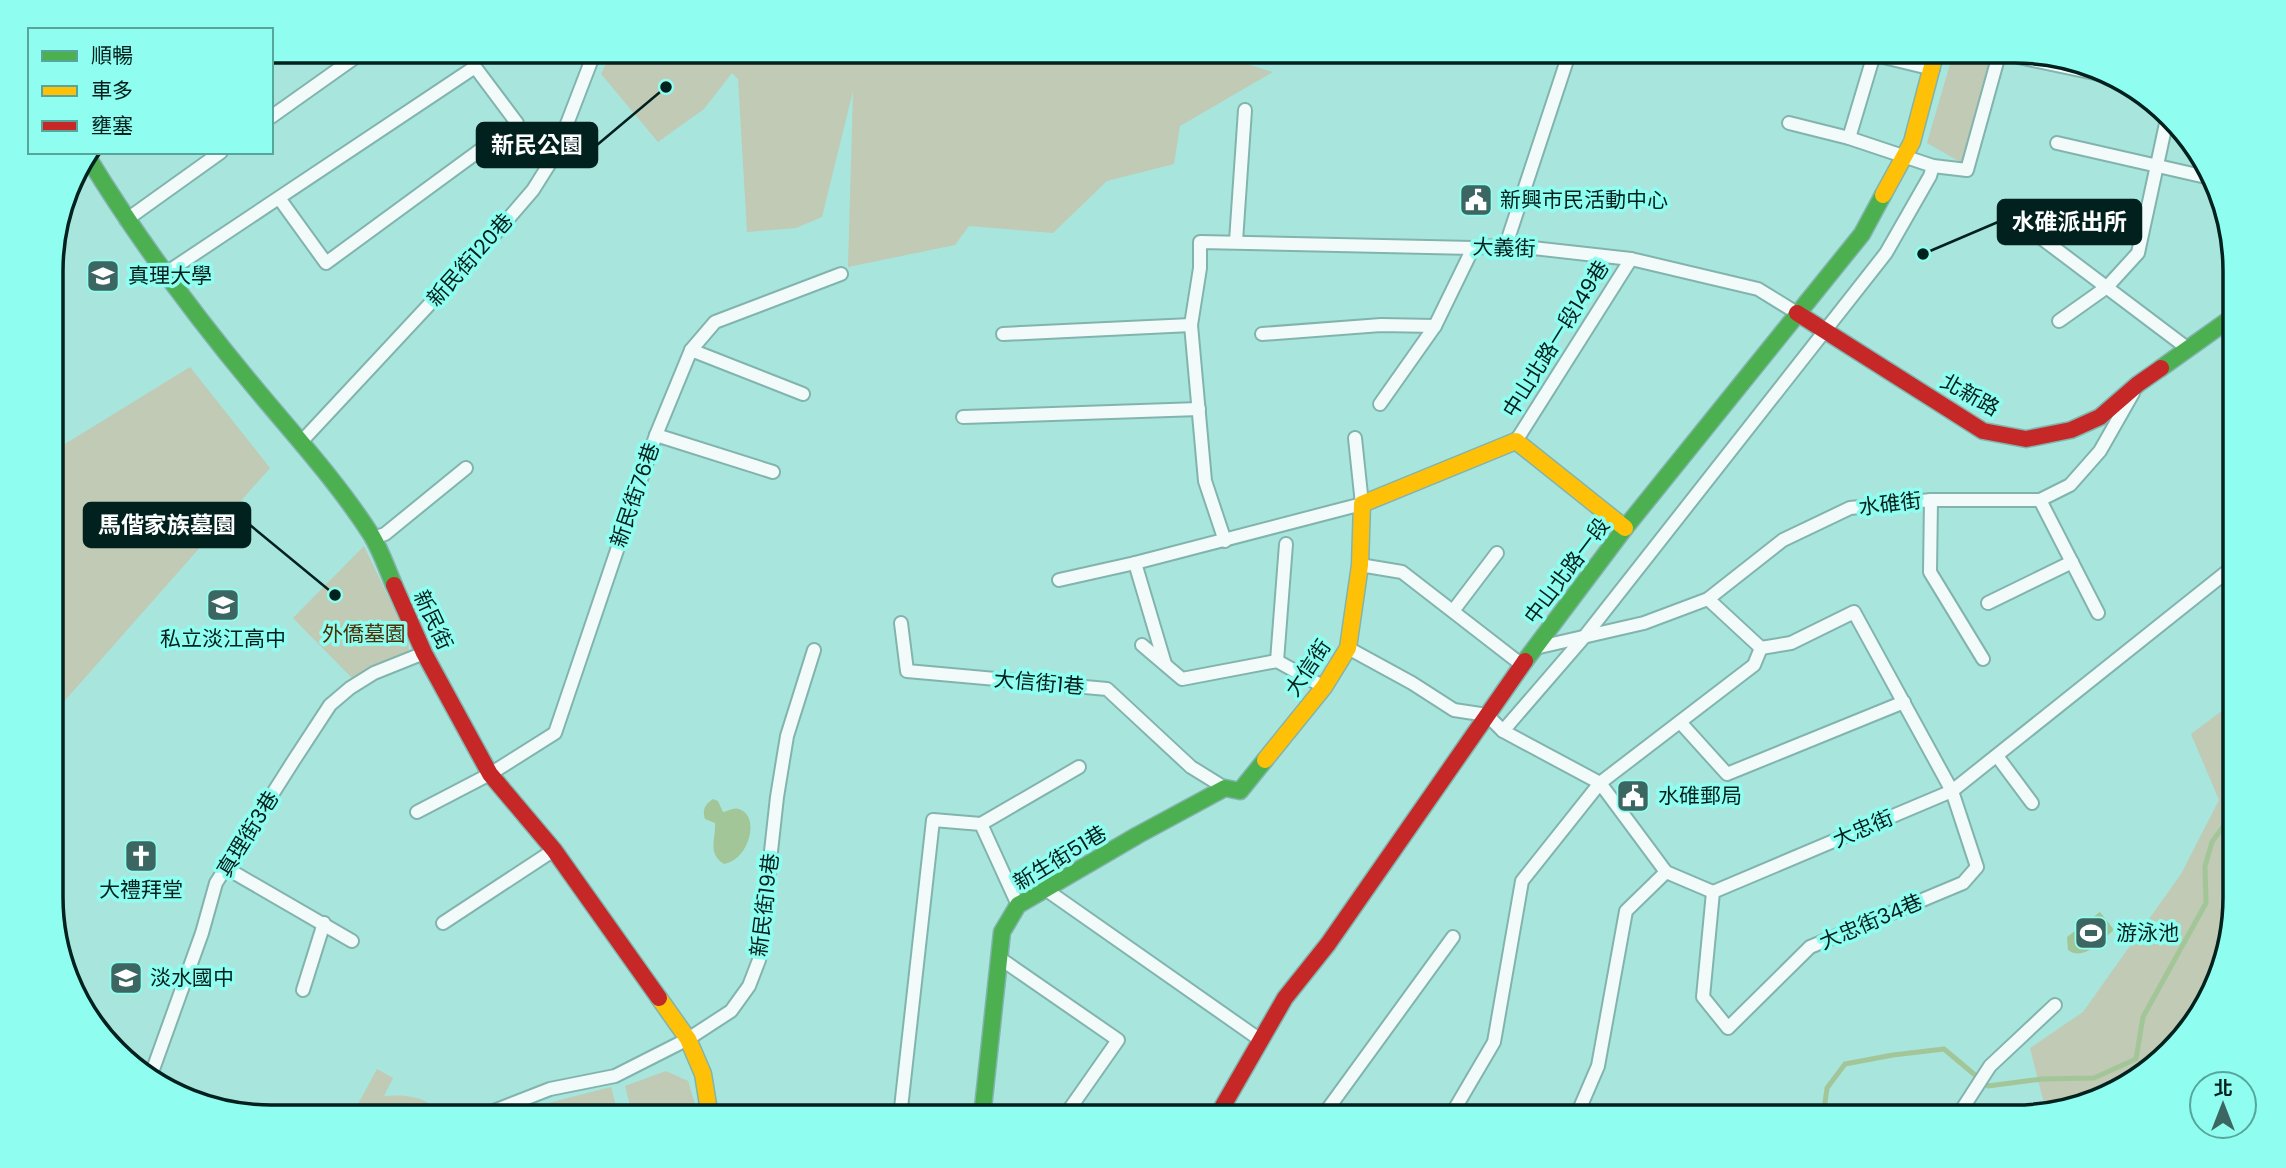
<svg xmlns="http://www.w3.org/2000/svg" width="2286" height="1168" viewBox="0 0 2286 1168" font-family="Poppins,'Noto Sans TC',sans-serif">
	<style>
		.green { fill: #c0cab5 }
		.water { fill: #a3c699 }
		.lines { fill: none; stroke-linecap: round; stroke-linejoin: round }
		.stream { stroke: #a3c699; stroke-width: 5 }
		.street-casing { stroke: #82b4ae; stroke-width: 16 }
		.fast-casing { stroke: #82b4ae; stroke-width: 19 }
		.slow-casing { stroke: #82b4ae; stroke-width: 19 }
		.jam-casing { stroke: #82b4ae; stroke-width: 19 }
		.street { stroke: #f2fbfa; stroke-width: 12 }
		.fast { stroke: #4caf50; stroke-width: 16 }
		.slow { stroke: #ffc107; stroke-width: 16 }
		.jam { stroke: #c62828; stroke-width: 16 }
		.labels { text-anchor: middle; stroke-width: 7; stroke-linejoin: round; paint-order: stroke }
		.poi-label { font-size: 21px; fill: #00211e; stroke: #8ffef0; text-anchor: start }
		.street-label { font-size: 21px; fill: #00211e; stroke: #8ffef0 }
		.park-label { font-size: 21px; fill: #4f2f06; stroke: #8ffef0 }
		.rim { fill: none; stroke: #00211e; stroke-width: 3.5 }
		.leader { fill: none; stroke: #00211e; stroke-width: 2.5 }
		.callout-dot { fill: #00211e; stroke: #8ffef0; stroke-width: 2.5 }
		.callout { fill: #00211e; stroke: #00211e; stroke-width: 2.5 }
		.callout-label { font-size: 23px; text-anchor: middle; font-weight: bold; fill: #fff }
	</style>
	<rect width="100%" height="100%" fill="#a8e5dd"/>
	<g class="green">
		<polygon points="612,51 1064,51 1068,54 1072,51 1204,51 1273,72 1180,126 1174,164 1107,181 1053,233 969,226 955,245 848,267 853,91 822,217 796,228 747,232 738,79 732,73 704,109 658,142 601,74"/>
		<polygon points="1953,54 1990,62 1962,163 1927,143"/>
		<polygon points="190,367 270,468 53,714 52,452"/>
		<polygon points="364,546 408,638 409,652 352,678 293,618"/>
		<polygon points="2235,701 2235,897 2227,934 2210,972 2200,1008 2137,1080 2046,1111 2030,1048 2083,1012 2181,874 2219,800 2191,734"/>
		<path d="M377 1069 393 1078 384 1096C408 1094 429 1097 444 1117H351Z"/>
		<polygon points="666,1071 688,1081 699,1117 633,1117 625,1086"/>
		<polygon points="611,1087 619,1117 506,1117 552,1102"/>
	</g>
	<g class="water">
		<path d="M713 799 718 801 723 812C728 811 734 807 739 809 761 816 749 860 724 864 707 853 716 839 715 823L705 819C702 810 705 804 713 799Z"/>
		<path d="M2100 912 2114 930C2101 940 2084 962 2068 950L2067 937Z"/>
	</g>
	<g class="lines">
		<polyline class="stream" points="1823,1117 1827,1088 1845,1064 1893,1055 1944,1049 1988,1086 2042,1079 2094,1078 2136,1059 2143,1017 2206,903 2205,866 2212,842 2225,824 2235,819"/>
		<defs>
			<g id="street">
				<polyline points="272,51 274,55"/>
				<polyline points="1859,51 1933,69"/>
				<polyline points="1990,51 2118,78"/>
				<polyline points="271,117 364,51"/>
				<polyline points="1789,123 1849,138 1933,166 1967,170 2000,51"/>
				<polyline points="1849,138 1875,51"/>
				<polyline points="2057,143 2206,177"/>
				<polyline points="126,220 221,152"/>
				<polyline points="2028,228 2187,348"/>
				<polyline points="1236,241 1245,110"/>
				<polyline points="1506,245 1570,51"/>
				<polyline points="166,273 475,67 517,123 326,263 279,198"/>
				<polyline points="2059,321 2107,287 2138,253 2167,119"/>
				<polyline points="1003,334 1191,325"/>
				<polyline points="1262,334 1381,325 1435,326 1473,248"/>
				<polyline points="691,350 803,394"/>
				<polyline points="1380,404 1435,326"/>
				<polyline points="963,417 1199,409"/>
				<polyline points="656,435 773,472"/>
				<polyline points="302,441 495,234 533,190 555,155 595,51"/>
				<polyline points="1516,441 1631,259"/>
				<polyline points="1931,500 1930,572 1983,659"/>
				<polyline points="2040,500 2098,613"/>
				<polyline points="373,538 385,534 466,468"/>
				<polyline points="1225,541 1205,481 1191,325 1200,268 1200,242 1473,248 1506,245 1631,259 1758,289 1797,313"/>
				<polyline points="1135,563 1165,664"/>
				<polyline points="1360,565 1402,572 1522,665"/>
				<polyline points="1059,580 1135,563 1362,504 1355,438"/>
				<polyline points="1708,599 1761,648"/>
				<polyline points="1988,603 2072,562"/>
				<polyline points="1453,611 1497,553"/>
				<polyline points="901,623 907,671 1107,689 1191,767 1225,788"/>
				<polyline points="1142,645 1182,679 1277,661 1324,687"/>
				<polyline points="1348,648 1412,683 1454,710 1487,715 1503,731 1600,783 1666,872 1713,892 1952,791 2234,566"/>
				<polyline points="1535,648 1644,623 1708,599 1783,540 1850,508 1931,500 2040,500 2070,485 2100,451 2133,393"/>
				<polyline points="1277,661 1286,544"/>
				<polyline points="1680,722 1727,774 1904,702"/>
				<polyline points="1503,731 1585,636 1886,253 1930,176 1933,166"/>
				<polyline points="1997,756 2032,803"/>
				<polyline points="417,812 490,774 555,733 656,435 691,350 715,322 841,274"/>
				<polyline points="981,824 1079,767"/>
				<polyline points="226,868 352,941"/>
				<polyline points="1045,889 1259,1039"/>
				<polyline points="1713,892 1703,997 1728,1028 1810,947 1963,883 1977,867 1952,791 1854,612 1791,643 1761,648"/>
				<polyline points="443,923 554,850"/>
				<polyline points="998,957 1118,1040 1064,1117"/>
				<polyline points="303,990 324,923"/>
				<polyline points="151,1075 202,933 216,883 294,760 330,705 350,688 374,673 424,653"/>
				<polyline points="483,1117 486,1114 550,1089 615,1076 688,1039 731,1011 749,986 759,960 777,797 787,736 814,650"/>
				<polyline points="900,1117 933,820 981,824 1018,905"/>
				<polyline points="1322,1117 1453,937"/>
				<polyline points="1450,1117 1494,1042 1522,881 1600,783 1754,665 1761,648"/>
				<polyline points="1576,1117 1598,1066 1626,911 1666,872"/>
				<polyline points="1957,1117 1990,1066 2055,1005"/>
			</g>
			<g id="fast">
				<path d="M87 156C137 238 195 316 256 389 296 437 339 484 372 536 381 551 387 569 394 585"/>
				<polyline points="2161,368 2234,316"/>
				<polyline points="1525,661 1625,528 1862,234 1883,195"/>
				<polyline points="982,1117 1002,932 1018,905 1138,835 1225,788 1240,791 1265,760"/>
			</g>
			<g id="slow">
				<polyline points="1883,195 1912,142 1936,51"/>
				<polyline points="1265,760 1324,687 1348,648 1360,565 1362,504 1516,441 1625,528"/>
				<polyline points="659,998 688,1039 703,1074 710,1117"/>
			</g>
			<g id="jam">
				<polyline points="1797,313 1983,431 2026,439 2071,430 2100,417 2138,384 2161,368"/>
				<polyline points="394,585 424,653 490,774 554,850 659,998"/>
				<polyline points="1221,1117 1223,1106 1285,998 1328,944 1525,661"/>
			</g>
		</defs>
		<use href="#street" class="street-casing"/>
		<use href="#fast" class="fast-casing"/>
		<use href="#slow" class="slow-casing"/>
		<use href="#jam" class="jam-casing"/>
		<use href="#street" class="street"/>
		<use href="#fast" class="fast"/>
		<use href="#slow" class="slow"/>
		<use href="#jam" class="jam"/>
	</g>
	<defs>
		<symbol id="civic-square" viewBox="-11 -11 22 22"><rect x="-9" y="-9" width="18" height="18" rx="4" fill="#3b6661" stroke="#8ffef0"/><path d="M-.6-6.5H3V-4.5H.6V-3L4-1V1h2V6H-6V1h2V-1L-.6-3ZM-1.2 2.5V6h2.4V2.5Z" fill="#fff"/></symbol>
		<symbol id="university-square" viewBox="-11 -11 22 22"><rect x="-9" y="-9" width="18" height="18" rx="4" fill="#3b6661" stroke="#8ffef0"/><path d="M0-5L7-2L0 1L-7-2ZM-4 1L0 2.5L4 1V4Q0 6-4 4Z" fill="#fff"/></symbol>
		<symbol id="school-square" viewBox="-11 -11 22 22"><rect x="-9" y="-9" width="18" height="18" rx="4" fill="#3b6661" stroke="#8ffef0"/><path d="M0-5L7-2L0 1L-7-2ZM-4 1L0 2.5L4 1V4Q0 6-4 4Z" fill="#fff"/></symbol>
		<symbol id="church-square" viewBox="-11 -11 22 22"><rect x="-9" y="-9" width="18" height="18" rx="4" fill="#3b6661" stroke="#8ffef0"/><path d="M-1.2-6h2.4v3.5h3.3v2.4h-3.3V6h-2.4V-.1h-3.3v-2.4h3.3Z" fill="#fff"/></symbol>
		<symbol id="stadium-square" viewBox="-11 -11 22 22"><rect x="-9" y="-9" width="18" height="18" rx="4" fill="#3b6661" stroke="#8ffef0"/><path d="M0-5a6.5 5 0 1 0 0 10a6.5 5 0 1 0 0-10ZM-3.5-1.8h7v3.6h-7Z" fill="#fff"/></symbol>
	</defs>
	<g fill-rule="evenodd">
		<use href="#civic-square" x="1457" y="181" width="38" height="38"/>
		<use href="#university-square" x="84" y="257" width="38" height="38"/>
		<use href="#school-square" x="204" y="586" width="38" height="38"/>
		<use href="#civic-square" x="1614" y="777" width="38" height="38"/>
		<use href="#church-square" x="122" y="837" width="38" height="38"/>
		<use href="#stadium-square" x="2072" y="914" width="38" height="38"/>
		<use href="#school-square" x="107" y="959" width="38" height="38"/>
	</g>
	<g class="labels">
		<g class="poi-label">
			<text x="1500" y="207">新興市民活動中心</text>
			<text x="128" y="283">真理大學</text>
			<text x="223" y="646" text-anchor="middle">私立淡江高中</text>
			<text x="1658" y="803">水碓郵局</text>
			<text x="141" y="897" text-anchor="middle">大禮拜堂</text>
			<text x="2116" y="940">游泳池</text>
			<text x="150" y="985">淡水國中</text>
		</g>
		<g class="street-label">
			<text transform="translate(1504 248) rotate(2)" y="7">大義街</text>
			<text transform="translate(470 260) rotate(-48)" y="7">新民街120巷</text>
			<text transform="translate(1556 339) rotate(-58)" y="7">中山北路一段149巷</text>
			<text transform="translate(1970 395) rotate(29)" y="7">北新路</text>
			<text transform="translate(635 495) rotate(-71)" y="7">新民街76巷</text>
			<text transform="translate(1890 504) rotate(-7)" y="7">水碓街</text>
			<text transform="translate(1567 571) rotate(-53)" y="7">中山北路一段</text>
			<text transform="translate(433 620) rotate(65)" y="7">新民街</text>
			<text transform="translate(1308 668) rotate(-56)" y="7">大信街</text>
			<text transform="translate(1039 683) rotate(5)" y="7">大信街1巷</text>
			<text transform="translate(1863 829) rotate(-23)" y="7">大忠街</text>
			<text transform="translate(248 834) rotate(-58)" y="7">真理街3巷</text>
			<text transform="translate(1060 858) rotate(-31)" y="7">新生街51巷</text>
			<text transform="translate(765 905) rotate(-83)" y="7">新民街19巷</text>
			<text transform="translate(1871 922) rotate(-23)" y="7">大忠街34巷</text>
		</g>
		<g class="park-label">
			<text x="364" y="641">外僑墓園</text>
		</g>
	</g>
	<path d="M0 0H2286V1168H0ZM271 63H2015A208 208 0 0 1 2223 271V897A208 208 0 0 1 2015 1105H271A208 208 0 0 1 63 897V271A208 208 0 0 1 271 63Z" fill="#8ffef0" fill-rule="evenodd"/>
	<path class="rim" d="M271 63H2015A208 208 0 0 1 2223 271V897A208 208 0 0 1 2015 1105H271A208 208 0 0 1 63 897V271A208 208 0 0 1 271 63Z"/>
	<path class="leader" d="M666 87L597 145M1923 254L1998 222M335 595L250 525"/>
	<g class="callout-dot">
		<circle cx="666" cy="87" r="7"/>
		<circle cx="1923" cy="254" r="7"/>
		<circle cx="335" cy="595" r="7"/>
	</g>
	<g class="callout">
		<rect x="477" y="123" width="120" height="44" rx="7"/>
		<rect x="1998" y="200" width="143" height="44" rx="7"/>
		<rect x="84" y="503" width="166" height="44" rx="7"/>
	</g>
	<g class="callout-label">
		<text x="537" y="153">新民公園</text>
		<text x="2069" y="230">水碓派出所</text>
		<text x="167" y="533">馬偕家族墓園</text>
	</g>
	<rect x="28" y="28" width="245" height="126" fill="#8ffef0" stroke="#56a69c" stroke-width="2"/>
	<rect x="42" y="51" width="35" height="10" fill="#4caf50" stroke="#56a69c" stroke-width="2"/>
	<text x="91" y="63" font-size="21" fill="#00211e">順暢</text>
	<rect x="42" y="86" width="35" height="10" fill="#ffc107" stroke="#56a69c" stroke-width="2"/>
	<text x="91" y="98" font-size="21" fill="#00211e">車多</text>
	<rect x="42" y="121" width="35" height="10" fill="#c62828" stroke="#56a69c" stroke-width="2"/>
	<text x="91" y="133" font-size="21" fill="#00211e">壅塞</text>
	<g transform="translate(2223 1105)"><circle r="33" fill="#8ffef0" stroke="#56a69c" stroke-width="2"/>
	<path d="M0-5L12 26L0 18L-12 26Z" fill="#3b6661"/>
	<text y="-10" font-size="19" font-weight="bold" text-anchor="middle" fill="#00211e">北</text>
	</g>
</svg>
